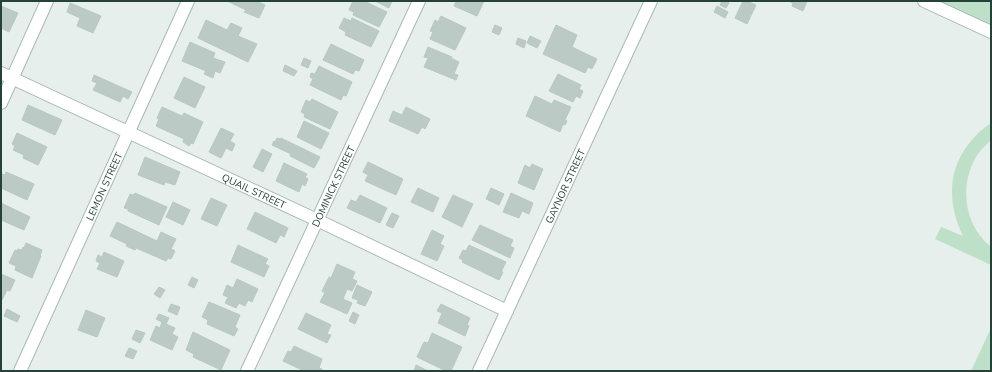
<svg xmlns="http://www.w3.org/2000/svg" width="992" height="372" viewBox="0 0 992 372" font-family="'Nunito Sans',sans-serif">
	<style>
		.green { fill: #bfe0c8 }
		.building { fill: #bbcac4; stroke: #b8c9c2 }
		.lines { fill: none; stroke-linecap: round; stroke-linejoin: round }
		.minor-casing { stroke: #a8b8b2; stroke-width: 14 }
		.minor { stroke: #fff; stroke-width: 12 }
		.labels { text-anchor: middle; stroke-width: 3; stroke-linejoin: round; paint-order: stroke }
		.street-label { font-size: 10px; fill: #24423a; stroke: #f7fbf9 }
	</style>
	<rect width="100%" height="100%" fill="#e6efeb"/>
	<g class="green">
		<polygon points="924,1 991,1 991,32"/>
		<path d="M991 123V140C986 145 980 150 976 157 959 186 964 225 991 247V265L935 239 941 227 963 236C942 193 951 151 991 123Z"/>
		<polygon points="991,328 991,371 971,371"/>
	</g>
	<g class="building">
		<polygon points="227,1 256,1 265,5 259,18 244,12 246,10"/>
		<polygon points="353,1 364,1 387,12 379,27 353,15 354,12 349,10"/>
		<polygon points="375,1 392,1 389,8"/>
		<polygon points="456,1 484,1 477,16 454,6"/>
		<polygon points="722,1 727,1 729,3 726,8 720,5"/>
		<polygon points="743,1 747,1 756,5 747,24 735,18"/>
		<polygon points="789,1 807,1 803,11 792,6 793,3"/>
		<polygon points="70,3 101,16 93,33 77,26 80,18 67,12"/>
		<polygon points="1,6 18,13 9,32 1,28"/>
		<polygon points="717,6 728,12 725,18 714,12"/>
		<polygon points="441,16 466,28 455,50 430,39 433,32 430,31 435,20 438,22"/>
		<polygon points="344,18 351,21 352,18 379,31 371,47 345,35 346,32 339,28"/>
		<polygon points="206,20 227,30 231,23 242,28 238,36 257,44 248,62 198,38"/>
		<polygon points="495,25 502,28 499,35 492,32"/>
		<polygon points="556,25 577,35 572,47 597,59 592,69 588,67 585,73 543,54"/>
		<polygon points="530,36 541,41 537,48 527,43"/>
		<polygon points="518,38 526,41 524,48 516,44"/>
		<polygon points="190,42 215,53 213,58 225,62 220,73 215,71 213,78 204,74 206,71 182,61"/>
		<polygon points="331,44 364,60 359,71 355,70 353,74 323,60"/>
		<polygon points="428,47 452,57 451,58 459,62 454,74 458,75 456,80 424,67 428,58 424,57"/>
		<polygon points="304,58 311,61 308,68 301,65"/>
		<polygon points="285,65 297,71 294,76 283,71"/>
		<polygon points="319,66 352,82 346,96 343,95 341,100 310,85 313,79 310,77 311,73 315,74"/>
		<polygon points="558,74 581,85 579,89 583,91 580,98 576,96 573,102 549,91"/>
		<polygon points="94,75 132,92 128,99 123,96 120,102 93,90 97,83 92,81"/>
		<polygon points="184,77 205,87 195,108 174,98"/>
		<polygon points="535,96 552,104 554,100 571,107 565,120 567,121 565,125 563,124 560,132 526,116"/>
		<polygon points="312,99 338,112 330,129 304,117 305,114 301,112 306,100 310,102"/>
		<polygon points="28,105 62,120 55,135 22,120"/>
		<polygon points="162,107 182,116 184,113 203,122 193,144 191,143 189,146 183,142 184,139 156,126 159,119 157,118"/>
		<polygon points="406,107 430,119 425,129 422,127 418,134 389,121 393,111 402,115"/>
		<polygon points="304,121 329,133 321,149 297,137"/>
		<polygon points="221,128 234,134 230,141 235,144 232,151 226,148 221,158 209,152"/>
		<polygon points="17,133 47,147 38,165 23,158 24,155 13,150 15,146 12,144"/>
		<polygon points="277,138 280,139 281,138 320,157 314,168 290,156 291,154 272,145 274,141 275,142"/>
		<polygon points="262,149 272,154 263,172 253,167"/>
		<polygon points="145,157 180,172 175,185 165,182 164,185 138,175"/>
		<polygon points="368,162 403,179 396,195 365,181 368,175 363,172"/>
		<polygon points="284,163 307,174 305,177 308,179 305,186 302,184 299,192 276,181"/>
		<polygon points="532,164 543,169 534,190 518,183 525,165 530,168"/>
		<polygon points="6,172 34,184 27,200 1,188 1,175 2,174 5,175"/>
		<polygon points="418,188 439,198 433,212 411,202"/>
		<polygon points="491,188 504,194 499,205 486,199"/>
		<polygon points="135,193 167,207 159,225 128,211 128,209 124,208 130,194 134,195"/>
		<polygon points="511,193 533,203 529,214 522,211 519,218 503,212"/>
		<polygon points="360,195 387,208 380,223 347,208 351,200 356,202"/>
		<polygon points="453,195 473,204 462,227 442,217"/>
		<polygon points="211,198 227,205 217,226 201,219"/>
		<polygon points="173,202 190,210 183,225 166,217"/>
		<polygon points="1,203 30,217 24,230 1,220"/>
		<polygon points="255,212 288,228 284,237 280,235 276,243 247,229"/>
		<polygon points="392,213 399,216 393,228 386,225"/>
		<polygon points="117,222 157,241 161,232 176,239 171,249 175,251 171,259 168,258 166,261 136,248 135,250 126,246 127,244 110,236"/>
		<polygon points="480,225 513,240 510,246 514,248 510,258 472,240"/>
		<polygon points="432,230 444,236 440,244 444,246 437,261 421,254"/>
		<polygon points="26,243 42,250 40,256 41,256 32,278 15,270 16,266 9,263 15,250 17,251 18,249 22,250 23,247 24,248"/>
		<polygon points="238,245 268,259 265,264 269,266 264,277 231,262"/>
		<polygon points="469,245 506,262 501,272 503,272 499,280 462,262 463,260 459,258 463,250 466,251"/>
		<polygon points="104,252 124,261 117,277 97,269 100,263 96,261 98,255 102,257"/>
		<polygon points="337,264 355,272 352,279 357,281 352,291 347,289 343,299 352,303 347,314 320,302 325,293 322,291 329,277 331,278"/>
		<polygon points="1,274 15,280 10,291 7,290 2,300 1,299"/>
		<polygon points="192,277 198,280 194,288 188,285"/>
		<polygon points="237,279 258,289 252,302 248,300 245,306 239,303 236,308 225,303 228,297 223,295 227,285 233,288"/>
		<polygon points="357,285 372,292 365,306 357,303 358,300 352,298"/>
		<polygon points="159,287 165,290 160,298 154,294"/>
		<polygon points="209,302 240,315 235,327 238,329 234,336 207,324 208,320 202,317"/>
		<polygon points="171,304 180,307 177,315 168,311"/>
		<polygon points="441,304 470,318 467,325 469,326 465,336 438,323 442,313 437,311"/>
		<polygon points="7,309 20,316 17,322 4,316"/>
		<polygon points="86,310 105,318 97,337 78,330"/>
		<polygon points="353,312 359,315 355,324 349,321"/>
		<polygon points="306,313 331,325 327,334 331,335 327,343 298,329"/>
		<polygon points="159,314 169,318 166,324 175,328 172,334 178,337 172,350 150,340 156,326 160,328 162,322 156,319"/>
		<polygon points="136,330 145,333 140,343 132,339"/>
		<polygon points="193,332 230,350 221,370 193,357 194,354 186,350"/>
		<polygon points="432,333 462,347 451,371 446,371 417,357 424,342 428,343"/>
		<polygon points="294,346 322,359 319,368 322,369 322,371 304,371 283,361 288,351 291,352"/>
		<polygon points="129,348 137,351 133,359 125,356"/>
		<polygon points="416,365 428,371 414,371"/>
	</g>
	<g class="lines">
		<defs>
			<g id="minor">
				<polyline points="924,1 991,32"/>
				<path id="s1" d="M1 73 317 220 507 311"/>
				<polyline points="1,103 47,1"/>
				<path id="s2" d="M20 371 188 1"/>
				<path id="s3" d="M247 371 419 1"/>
				<path id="s4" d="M479 371 651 1"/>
			</g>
		</defs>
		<use href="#minor" class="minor-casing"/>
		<use href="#minor" class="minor"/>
	</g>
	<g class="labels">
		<g class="street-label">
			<text dy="4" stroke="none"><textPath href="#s2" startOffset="203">LEMON STREET</textPath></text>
			<text dy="4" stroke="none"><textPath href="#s3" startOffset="204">DOMINICK STREET</textPath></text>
			<text dy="4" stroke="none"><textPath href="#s4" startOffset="204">GAYNOR STREET</textPath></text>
			<text dy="4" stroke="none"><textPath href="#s1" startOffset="279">QUAIL STREET</textPath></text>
		</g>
	</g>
	<rect width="992" height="372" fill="none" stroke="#24423a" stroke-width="4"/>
</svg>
